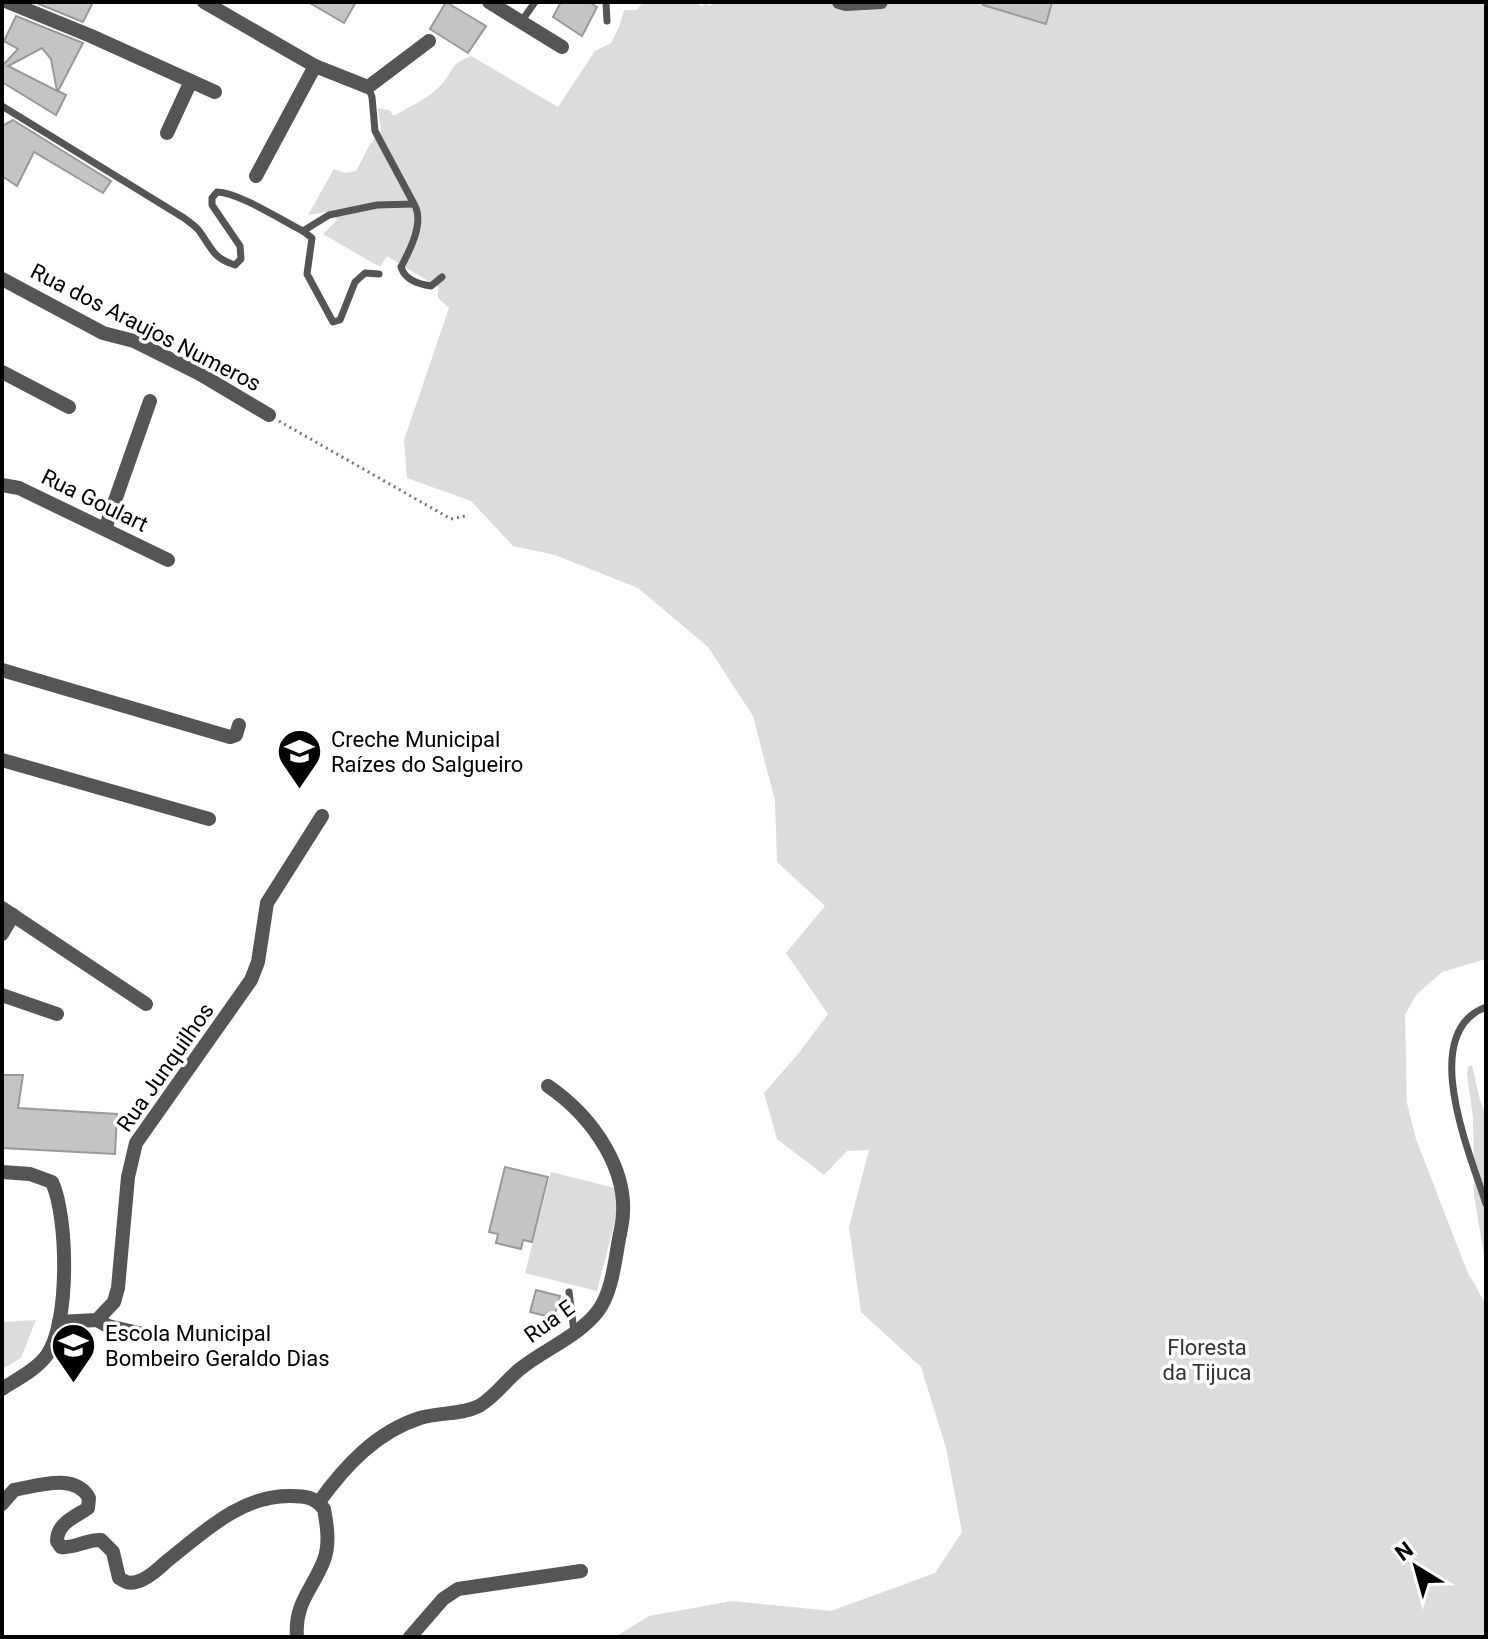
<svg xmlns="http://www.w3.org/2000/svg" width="1488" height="1639" viewBox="0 0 1488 1639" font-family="Roboto,sans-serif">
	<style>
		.green { fill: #dcdcdc }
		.building { fill: #c4c4c4; stroke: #999; stroke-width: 2; fill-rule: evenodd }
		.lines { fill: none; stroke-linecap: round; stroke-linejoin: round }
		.path { stroke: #777; stroke-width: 3; stroke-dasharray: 2 4; stroke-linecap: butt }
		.service { stroke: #555; stroke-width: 7 }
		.minor { stroke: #555; stroke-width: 14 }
		.labels { text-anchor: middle; stroke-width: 7; stroke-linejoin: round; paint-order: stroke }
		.street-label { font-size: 22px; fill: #000; stroke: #fff }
		.poi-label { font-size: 22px; fill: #000; stroke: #fff; text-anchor: start }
		.park-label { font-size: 22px; fill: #333; stroke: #fff }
	</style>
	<rect width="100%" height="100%" fill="#fff"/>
	<g class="green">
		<path d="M643 2H694L702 6 705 3 710 6 713 2H1486V959L1442 972 1416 995 1405 1015 1407 1103 1416 1139 1467 1271 1486 1305V1637H615L649 1616 732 1601 831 1611 935 1573 962 1532 946 1448 921 1367 861 1312 849 1227 869 1150 847 1151 824 1175 777 1139 764 1093 798 1054 828 1014 786 953 825 906 777 862 775 801 753 716 708 647 638 588 555 555 513 546 471 501 407 478 404 440 449 308 438 298V287L387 256 380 267 323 234 337 220 333 211 308 215 334 169 345 173 356 171 370 144 381 131 378 108 389 110 394 116C408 107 428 99 439 87 454 73 447 65 471 56L558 107 595 51 611 43 619 27 624 10H637Z"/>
		<polygon points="1472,1065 1480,1100 1486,1115 1486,1267 1474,1195 1473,1118 1467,1074 1468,1067"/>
		<polygon points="551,1172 623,1190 597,1291 525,1273"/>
		<polygon points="36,1320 21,1358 2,1369 2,1322"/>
	</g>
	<g class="building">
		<polygon points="34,2 93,2 83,22"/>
		<polygon points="308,2 356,2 344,23"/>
		<polygon points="446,2 486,26 468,53 430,29"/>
		<polygon points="561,2 589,2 597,7 582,36 553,17"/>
		<polygon points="983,2 1052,2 1046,24 983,5"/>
		<path d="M16 16 83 43 58 91 66 95 56 115 2 82V63L4 64 18 49 4 41ZM42 48 51 59 57 91 8 66Z"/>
		<polygon points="13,120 111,181 103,193 34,152 17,186 2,176 2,126"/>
		<polygon points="2,1075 23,1075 18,1108 117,1114 115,1154 2,1148"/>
		<polygon points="505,1167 548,1177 532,1242 523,1240 521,1249 496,1243 498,1234 489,1232"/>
		<polygon points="536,1290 560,1296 554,1318 530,1312"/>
	</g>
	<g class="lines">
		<polyline class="path" points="279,421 451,519 465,516"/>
		<g class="service">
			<polyline points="606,2 607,21"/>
			<polyline points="521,22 535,2"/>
			<path d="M2 106 184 218C189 222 197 227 200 232 212 249 213 258 235 265L241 259 240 246 212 205V198L217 192C240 193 281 220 303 231L312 238 307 274 333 322 340 320 355 282 365 273 379 274"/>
			<path d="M414 204C425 222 410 250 401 267 405 280 418 284 431 286L442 277"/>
			<polyline points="303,231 329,215 377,205 414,204 375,131 372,97 368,87"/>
			<path d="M1486 1007C1417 1033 1471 1156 1486 1204"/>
			<polyline points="569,1292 574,1332"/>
		</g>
		<g class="minor">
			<polyline points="8,2 91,36 215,92"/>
			<polyline points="204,2 315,66 368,87 429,41"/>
			<polyline points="489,2 562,47"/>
			<polyline points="839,2 846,4 881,2"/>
			<polyline points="167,133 191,81"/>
			<polyline points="256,176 315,66"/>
			<polyline points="2,279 103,333 134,341 200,374 269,415"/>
			<polyline points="2,372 69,407"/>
			<polyline points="2,485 19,488 168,560"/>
			<polyline points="105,529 150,401"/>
			<polyline points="2,670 230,737 236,735 239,725"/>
			<polyline points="2,760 209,819"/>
			<polyline points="2,908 146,1004"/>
			<polyline points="2,934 13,915"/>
			<polyline points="2,995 57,1014"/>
			<path d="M2 1172 30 1174 52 1182C68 1217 70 1323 47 1355 36 1370 17 1379 2 1389"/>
			<polyline points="97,1320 108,1326 152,1336"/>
			<polyline points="59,1322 97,1320 114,1302 118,1288 128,1177 136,1143 251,980 258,962 267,903 322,816"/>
			<path d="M319 1502C345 1466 376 1432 420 1418 439 1412 461 1415 479 1406 495 1397 506 1380 520 1369 545 1349 579 1336 598 1311 614 1289 615 1255 621 1229 633 1173 593 1117 548 1086"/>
			<path d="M2 1504 14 1490C37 1486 75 1472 89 1498L88 1508C75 1517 57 1523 57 1541L61 1547C74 1549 87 1539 101 1540L113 1552 119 1578C125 1582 129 1584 136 1582 148 1579 158 1569 167 1561 204 1532 241 1495 291 1496 305 1496 315 1497 324 1509 327 1525 330 1544 324 1560 313 1589 294 1603 297 1637"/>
			<polyline points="410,1637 443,1599 458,1589 581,1571"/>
		</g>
	</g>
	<defs>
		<symbol id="school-pin" viewBox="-11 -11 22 30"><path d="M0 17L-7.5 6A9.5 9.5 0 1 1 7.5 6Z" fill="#000" stroke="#fff"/><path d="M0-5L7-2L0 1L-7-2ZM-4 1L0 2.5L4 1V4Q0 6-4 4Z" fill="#fff"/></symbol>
	</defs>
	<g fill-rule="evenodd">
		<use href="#school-pin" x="274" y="726" width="51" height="69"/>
		<use href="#school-pin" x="48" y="1320" width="51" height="69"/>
	</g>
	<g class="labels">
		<g class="street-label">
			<text transform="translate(146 327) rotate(27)" y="8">Rua dos Araujos Numeros</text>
			<text transform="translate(95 500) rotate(26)" y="8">Rua Goulart</text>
			<text transform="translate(165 1067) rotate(-55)" y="8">Rua Junquilhos</text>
			<text transform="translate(549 1321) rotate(-36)" y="8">Rua E</text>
		</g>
		<g class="poi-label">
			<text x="331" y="747">Creche Municipal<tspan x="331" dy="25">Raízes do Salgueiro</tspan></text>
			<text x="105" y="1341">Escola Municipal<tspan x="105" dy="25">Bombeiro Geraldo Dias</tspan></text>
		</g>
		<g class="park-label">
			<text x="1207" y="1355">Floresta<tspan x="1207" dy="25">da Tijuca</tspan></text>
		</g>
	</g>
	<rect width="1488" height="1639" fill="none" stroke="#000000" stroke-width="8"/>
	<g transform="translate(1416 1567) rotate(323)" stroke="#ffffff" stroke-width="6" paint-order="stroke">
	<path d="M0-6L14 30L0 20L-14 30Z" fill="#000000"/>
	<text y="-12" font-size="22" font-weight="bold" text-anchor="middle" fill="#000000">N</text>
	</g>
</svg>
